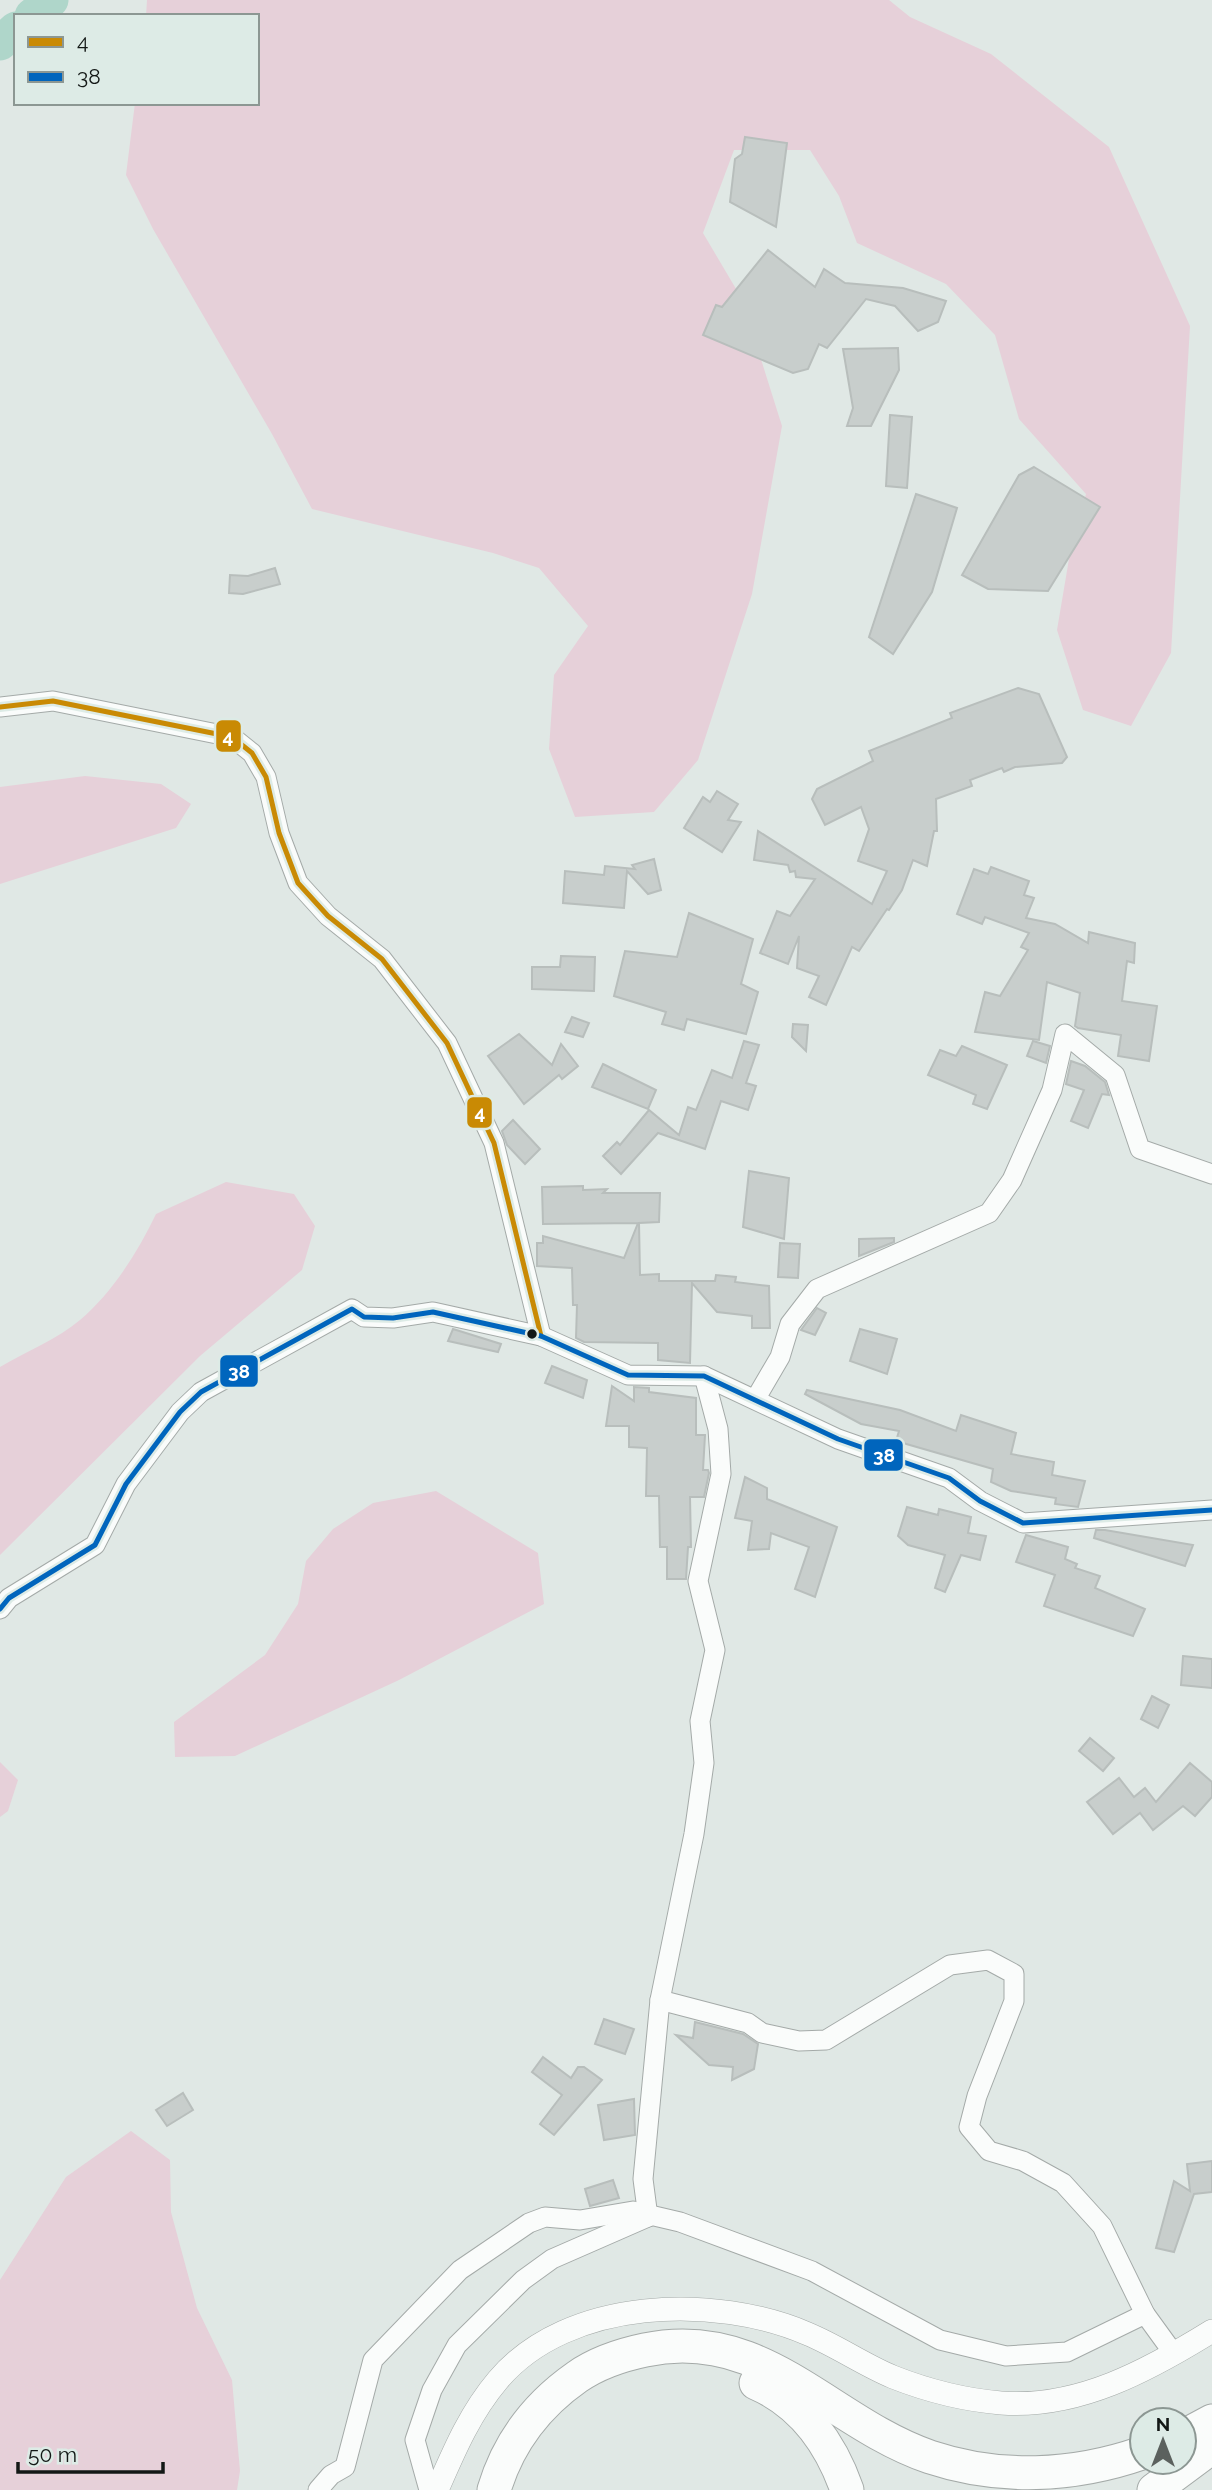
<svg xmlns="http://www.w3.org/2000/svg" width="1212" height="2490" viewBox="0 0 1212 2490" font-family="Raleway,sans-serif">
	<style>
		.green { fill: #e6d0d9 }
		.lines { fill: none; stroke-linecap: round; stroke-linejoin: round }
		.river { stroke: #afd6ca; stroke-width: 35 }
		.building { fill: #c8cecc; stroke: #b8bebc; stroke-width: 2 }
		.minor-casing { stroke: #a4aaa8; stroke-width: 21 }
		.tertiary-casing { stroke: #a4aaa8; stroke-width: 24 }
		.motorway-casing { stroke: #a4aaa8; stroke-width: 35 }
		.minor { stroke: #fafcfb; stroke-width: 19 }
		.tertiary { stroke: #fafcfb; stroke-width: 23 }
		.motorway { stroke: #fafcfb; stroke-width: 33 }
		.bus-1-casing { stroke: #ddebe6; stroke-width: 10 }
		.bus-2-casing { stroke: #ddebe6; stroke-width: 10 }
		.bus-1 { stroke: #c98a04; stroke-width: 5 }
		.bus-2 { stroke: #0065bd; stroke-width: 5 }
		.bus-dot { fill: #131816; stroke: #ddebe6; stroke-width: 2.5 }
		.line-badge { stroke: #ddebe6; stroke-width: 2.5 }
		.badge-label { font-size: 19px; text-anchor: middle; font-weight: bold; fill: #fff }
	</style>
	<rect width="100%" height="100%" fill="#e0e8e5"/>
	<g class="green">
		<polygon points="147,0 889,0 910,17 991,54 1109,147 1190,326 1171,653 1131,726 1083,710 1057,630 1070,553 1086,494 1019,419 995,335 946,284 857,243 839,196 810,150 734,150 703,233 742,299 782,426 752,594 698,760 654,812 575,817 549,749 554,675 588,626 539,568 493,553 312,509 272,434 153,229 126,175 135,103 257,103 257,16 146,16"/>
		<polygon points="85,776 161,784 191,804 176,828 0,884 0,787"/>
		<path d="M226 1182 294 1194 315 1226 302 1270 200 1356 0 1555V1367C25 1352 58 1339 80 1320 112 1293 138 1252 156 1214Z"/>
		<polygon points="436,1491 538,1553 544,1604 399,1680 235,1756 175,1757 174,1722 265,1655 298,1604 306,1561 333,1529 373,1503"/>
		<polygon points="0,1762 18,1780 8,1811 0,1817"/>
		<polygon points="131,2131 170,2160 171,2212 197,2308 232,2380 240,2471 237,2490 0,2490 0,2280 66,2177"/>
	</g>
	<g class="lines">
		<g class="river">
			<polyline points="32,16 51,0"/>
			<polyline points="0,43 16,29"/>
		</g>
	</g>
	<g class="building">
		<polygon points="745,137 787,143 776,227 730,202 735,159 742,154"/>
		<polygon points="768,250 815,287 824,269 845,283 903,288 946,301 938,322 918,331 895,306 866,299 827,348 819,344 808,369 793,373 703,335 716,305 722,307"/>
		<polygon points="898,348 899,370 871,426 847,426 853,408 843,349"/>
		<polygon points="890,415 912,417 907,488 886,486"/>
		<polygon points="1034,467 1100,507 1048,591 988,589 962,575 1019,475"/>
		<polygon points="916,494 957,508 932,592 893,654 869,637"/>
		<polygon points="275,568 280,584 243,594 229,593 230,575 248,576"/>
		<polygon points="1018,688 1039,694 1067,757 1062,763 1015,767 1004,772 1002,768 970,780 972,786 936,799 937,831 934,831 927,866 913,860 902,890 889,910 887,909 859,951 852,947 826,1005 809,997 819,976 797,968 799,936 788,964 760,953 777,911 790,916 815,879 796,877 795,871 790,872 788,865 754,860 758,831 872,904 887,871 858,861 869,829 861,807 825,825 812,799 817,789 873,761 869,751 952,718 950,713"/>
		<polygon points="717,791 738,804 728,820 741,822 722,852 684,828 703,797 710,802"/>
		<polygon points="654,859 661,890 648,894 627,871 624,908 563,903 565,871 604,875 605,866 635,869 632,865"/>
		<polygon points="991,867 1029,881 1024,895 1034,898 1026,918 1055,924 1088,943 1089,932 1135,943 1134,963 1127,961 1122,1001 1157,1006 1149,1061 1118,1056 1121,1035 1078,1028 1075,1026 1080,993 1047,982 1039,1040 975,1032 985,992 1000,996 1028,950 1021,947 1029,933 985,917 982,924 957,914 974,869 988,874"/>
		<polygon points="689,913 753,939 741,984 758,992 746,1034 687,1019 684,1030 662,1024 666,1012 614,996 625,951 677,957"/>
		<polygon points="561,956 595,957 594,991 532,989 532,967 560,967"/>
		<polygon points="572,1017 589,1023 583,1037 565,1032"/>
		<polygon points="793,1024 808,1025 806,1051 792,1037"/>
		<polygon points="519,1034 552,1065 561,1044 578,1066 562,1079 559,1075 524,1104 488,1056"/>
		<polygon points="744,1041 759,1045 746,1083 756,1086 748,1110 721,1101 705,1149 658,1133 621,1174 603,1156 617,1142 620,1145 649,1110 679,1135 688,1107 696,1110 712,1070 732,1078"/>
		<polygon points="1033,1041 1050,1046 1046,1063 1027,1056"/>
		<polygon points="962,1046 1007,1065 987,1109 973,1104 976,1095 928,1075 940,1050 956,1056"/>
		<polygon points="1071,1061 1085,1066 1105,1082 1109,1095 1102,1094 1088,1128 1071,1121 1084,1090 1066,1084"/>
		<polygon points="603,1064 656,1090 648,1109 592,1087"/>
		<polygon points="513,1120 540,1149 525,1164 507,1145 502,1131"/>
		<polygon points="749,1171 789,1178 784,1239 743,1227"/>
		<polygon points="583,1186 583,1190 607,1189 603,1193 660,1193 659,1222 639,1223 640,1275 659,1274 659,1281 715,1281 716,1275 736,1277 735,1282 769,1286 770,1328 752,1328 752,1316 717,1312 692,1283 690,1363 658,1360 658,1343 584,1342 576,1338 577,1305 573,1305 572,1268 537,1266 537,1243 543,1243 543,1236 624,1258 638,1223 543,1224 542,1187"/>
		<polygon points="894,1238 894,1242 859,1256 859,1239"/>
		<polygon points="780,1243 800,1244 798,1278 778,1277"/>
		<polygon points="817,1308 826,1313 815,1335 801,1330"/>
		<polygon points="453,1329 501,1344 498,1352 448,1341"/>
		<polygon points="860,1329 897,1339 887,1374 850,1361"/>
		<polygon points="552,1366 587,1380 583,1398 545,1383"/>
		<polygon points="612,1386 634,1401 634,1387 649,1388 649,1392 696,1398 696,1435 705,1435 703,1470 708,1470 709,1473 704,1497 690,1497 691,1547 688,1547 686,1579 667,1579 667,1547 660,1547 659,1496 646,1496 647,1448 629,1447 629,1426 606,1426"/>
		<polygon points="807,1390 900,1410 956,1431 961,1415 1016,1433 1011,1454 1054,1462 1052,1475 1085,1481 1078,1507 1055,1504 1056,1498 1011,1491 991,1482 993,1469 896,1441 899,1431 861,1424 805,1394"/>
		<polygon points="745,1477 767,1488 767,1499 837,1527 815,1597 795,1589 809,1547 771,1533 769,1549 748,1550 752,1521 735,1518"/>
		<polygon points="907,1507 938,1515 939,1509 971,1517 968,1533 986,1536 980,1560 961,1555 945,1592 935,1588 945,1555 908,1545 898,1536"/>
		<polygon points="1096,1530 1105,1530 1193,1545 1185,1566 1094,1538"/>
		<polygon points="1026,1535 1068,1547 1065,1559 1077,1564 1075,1568 1100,1576 1095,1588 1145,1609 1133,1636 1044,1606 1055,1575 1016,1562"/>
		<polygon points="1183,1656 1212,1659 1212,1688 1181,1685"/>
		<polygon points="1152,1696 1169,1705 1158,1728 1141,1719"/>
		<polygon points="1090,1738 1114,1758 1103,1771 1079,1751"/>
		<polygon points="1190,1763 1212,1782 1212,1797 1195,1816 1183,1806 1153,1830 1140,1813 1113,1834 1087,1802 1119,1778 1134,1797 1145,1788 1156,1802"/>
		<polygon points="604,2019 634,2029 625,2054 595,2044"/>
		<polygon points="695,2022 743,2034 758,2044 754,2069 732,2080 733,2067 709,2065 676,2035 693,2038"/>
		<polygon points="543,2057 571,2078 578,2067 584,2067 602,2080 554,2135 540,2124 562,2095 532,2072"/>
		<polygon points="183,2093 193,2110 167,2126 156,2110"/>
		<polygon points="634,2099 635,2135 604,2140 598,2105"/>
		<polygon points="1212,2161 1212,2192 1194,2194 1174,2252 1156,2248 1174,2181 1190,2191 1187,2164"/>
		<polygon points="613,2180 619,2198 590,2206 585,2189"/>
	</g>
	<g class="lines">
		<defs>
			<g id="minor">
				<polyline points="0,707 53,701 232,737 252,753 266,777 279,833 298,883 328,916 382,959 447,1043 494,1143 541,1336"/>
				<polyline points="756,1398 780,1357 790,1324 817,1289 989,1213 1012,1180 1052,1090 1065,1034 1115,1075 1140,1149 1212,1174"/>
				<polyline points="0,1609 9,1598 95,1545 126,1484 180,1412 201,1392 352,1309 364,1317 393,1318 433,1312 541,1336 628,1375 704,1376 838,1439 949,1478 980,1501 1023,1523 1212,1510"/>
				<polyline points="660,2000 748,2023 762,2033 799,2041 826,2040 950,1965 988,1960 1014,1974 1014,2001 977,2096 969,2127 989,2151 1023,2161 1063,2183 1102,2226 1145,2314 1174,2354"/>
				<polyline points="648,2217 643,2179 660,2000 694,1834 704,1763 700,1721 715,1650 698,1581 721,1474 718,1429 704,1376"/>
				<polyline points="318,2490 331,2475 345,2467 373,2360 460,2270 529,2223 545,2217 580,2220 633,2211 680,2222 812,2271 940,2340 1006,2356 1067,2352 1145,2314"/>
				<polyline points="429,2490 415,2440 432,2390 457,2345 523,2280 552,2259 648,2217"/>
			</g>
			<path id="tertiary" d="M437 2490C454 2451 470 2413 498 2380 568 2297 716 2294 808 2334 837 2346 864 2365 893 2377 926 2390 966 2400 1001 2403 1078 2409 1149 2370 1212 2331"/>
			<g id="motorway">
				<path d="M756 2383C802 2403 831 2444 847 2490"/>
				<polyline points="1184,2436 1212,2421"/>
				<path d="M494 2490C508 2443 537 2405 577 2377 597 2363 621 2355 645 2350 764 2325 828 2422 930 2457 999 2480 1073 2477 1142 2453"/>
				<polyline points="1154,2490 1212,2447"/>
			</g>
		</defs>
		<use href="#minor" class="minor-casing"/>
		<use href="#tertiary" class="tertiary-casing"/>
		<use href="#motorway" class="motorway-casing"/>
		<use href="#minor" class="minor"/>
		<use href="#tertiary" class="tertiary"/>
		<use href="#motorway" class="motorway"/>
		<defs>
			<polyline id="bus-1" points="0,707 53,701 232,737 252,753 266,777 279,833 298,883 328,916 382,959 447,1043 494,1143 541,1336"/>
			<polyline id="bus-2" points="0,1609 9,1598 95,1545 126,1484 180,1412 201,1392 352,1309 364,1317 393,1318 433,1312 541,1336 628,1375 704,1376 838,1439 949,1478 980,1501 1023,1523 1212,1510"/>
		</defs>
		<use href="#bus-1" class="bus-1-casing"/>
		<use href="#bus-2" class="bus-2-casing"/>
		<use href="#bus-1" class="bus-1"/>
		<use href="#bus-2" class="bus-2"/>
	</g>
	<circle class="bus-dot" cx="532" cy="1334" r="6"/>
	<g class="line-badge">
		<rect x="215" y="719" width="27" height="34" rx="7" fill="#c98a04"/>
		<rect x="466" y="1096" width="27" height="33" rx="7" fill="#c98a04"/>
		<rect x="219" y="1354" width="40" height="34" rx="7" fill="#0065bd"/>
		<rect x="863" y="1438" width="41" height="34" rx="7" fill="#0065bd"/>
	</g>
	<g class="badge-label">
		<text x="228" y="743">4</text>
		<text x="480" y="1119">4</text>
		<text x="239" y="1378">38</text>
		<text x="884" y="1462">38</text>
	</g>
	<rect x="14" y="14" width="245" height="91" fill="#ddebe6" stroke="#8c9793" stroke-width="2"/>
	<rect x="28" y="37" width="35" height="10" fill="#c98a04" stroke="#8c9793" stroke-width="2"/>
	<text x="77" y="49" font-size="21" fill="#131816">4</text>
	<rect x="28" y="72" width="35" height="10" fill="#0065bd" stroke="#8c9793" stroke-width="2"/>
	<text x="77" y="84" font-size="21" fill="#131816">38</text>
	<g transform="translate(1163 2441)"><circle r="33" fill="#ddebe6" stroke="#8c9793" stroke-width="2"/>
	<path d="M0-5L12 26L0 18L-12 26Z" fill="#5b615e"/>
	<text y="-10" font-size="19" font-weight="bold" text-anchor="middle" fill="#131816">N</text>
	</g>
	<path d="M18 2462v10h145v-10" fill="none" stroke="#131816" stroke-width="3.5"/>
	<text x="28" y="2462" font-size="21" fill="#131816" stroke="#ddebe6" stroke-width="5" paint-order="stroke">50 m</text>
</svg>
